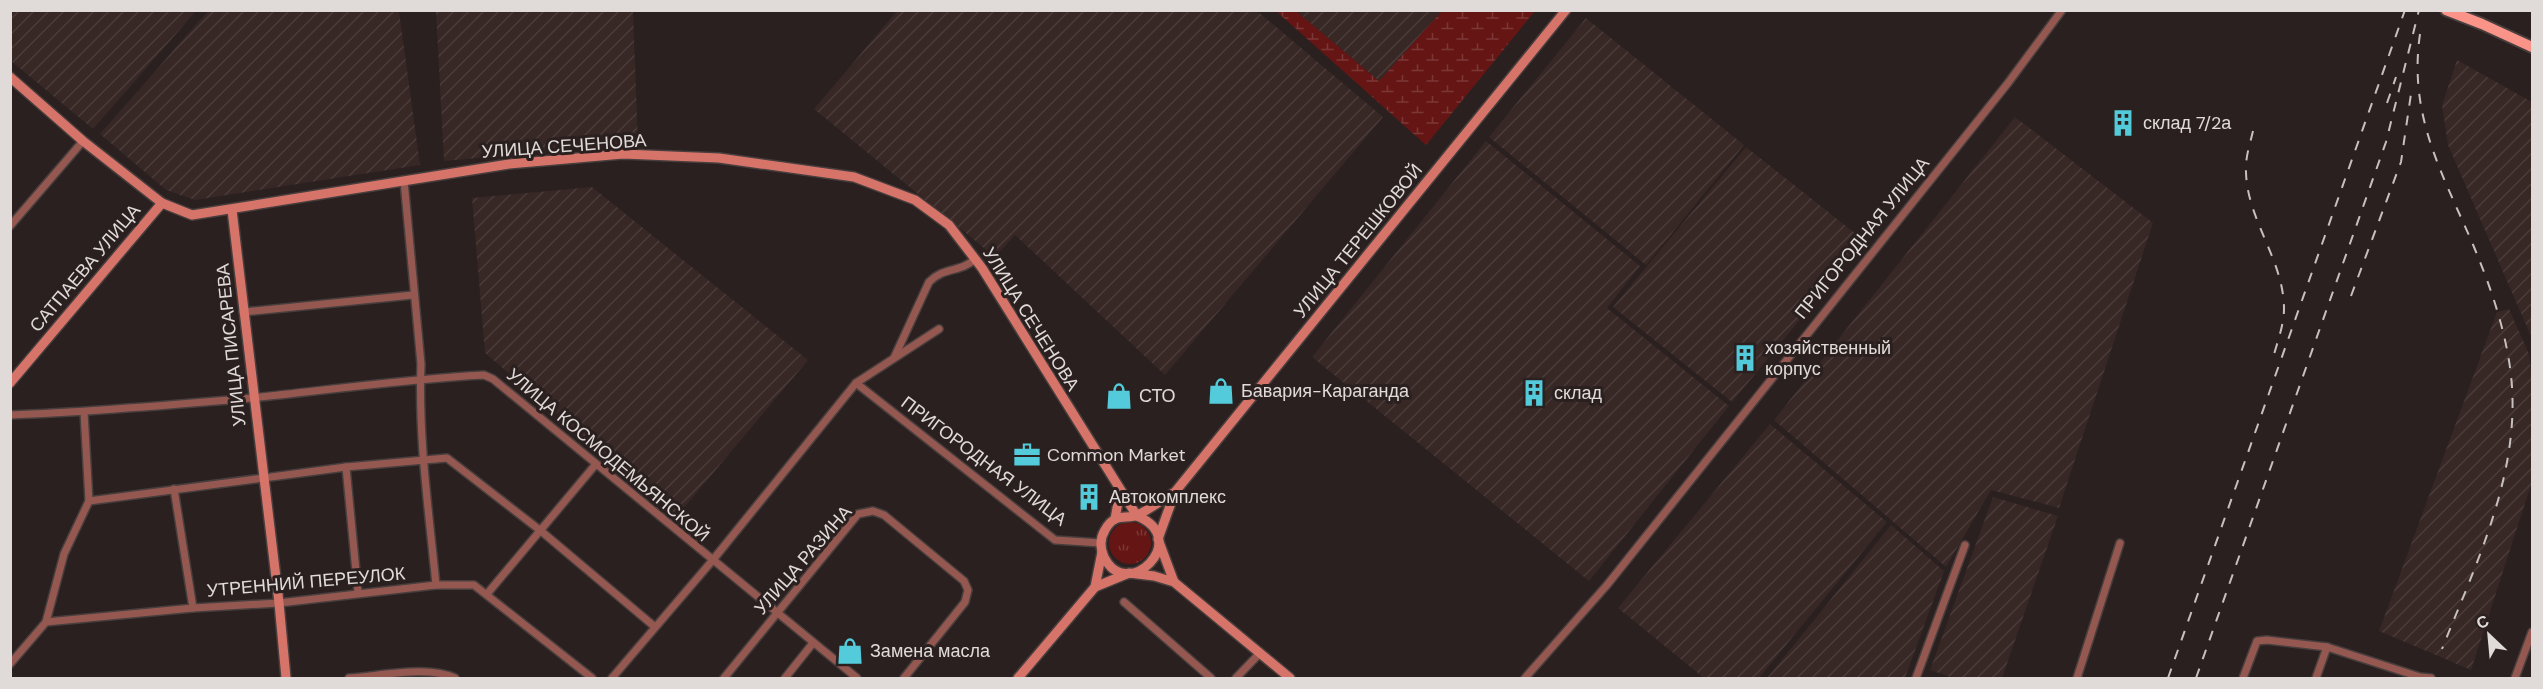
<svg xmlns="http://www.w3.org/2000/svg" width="2543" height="689" viewBox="0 0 2543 689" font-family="'DM Sans',sans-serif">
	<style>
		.industrial { fill: url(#industrial-furrows) }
		.grass { fill: url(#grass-tufts) }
		.wetland { fill: url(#wetland-marsh) }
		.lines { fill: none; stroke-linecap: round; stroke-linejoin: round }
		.street-casing { stroke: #473e3d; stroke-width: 10 }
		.secondary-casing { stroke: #473e3d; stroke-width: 12 }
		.primary-casing { stroke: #473e3d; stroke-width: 14 }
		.street { stroke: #955851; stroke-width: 7 }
		.secondary { stroke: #d6746a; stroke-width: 9 }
		.primary { stroke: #fa9489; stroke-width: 10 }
		.rail { stroke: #c7c0bf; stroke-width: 2; stroke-dasharray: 10 10; stroke-linecap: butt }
		.labels { text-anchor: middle; stroke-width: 6; stroke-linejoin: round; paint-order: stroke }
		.poi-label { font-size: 18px; fill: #e0dad9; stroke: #2a201f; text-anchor: start }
		.street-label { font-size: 18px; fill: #e0dad9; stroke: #2a201f }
	</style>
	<defs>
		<pattern id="industrial-furrows" width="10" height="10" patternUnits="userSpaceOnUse" patternTransform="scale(1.5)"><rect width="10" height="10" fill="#372725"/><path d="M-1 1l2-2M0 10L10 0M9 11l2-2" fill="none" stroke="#4a3c3a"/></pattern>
		<pattern id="grass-tufts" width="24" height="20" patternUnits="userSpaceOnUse" patternTransform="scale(1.5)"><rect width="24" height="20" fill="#651614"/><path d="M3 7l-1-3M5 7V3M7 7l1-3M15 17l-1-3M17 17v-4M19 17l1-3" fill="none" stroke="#7b3736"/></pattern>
		<pattern id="wetland-marsh" width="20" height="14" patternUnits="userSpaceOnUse" patternTransform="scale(1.5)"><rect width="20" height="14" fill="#651614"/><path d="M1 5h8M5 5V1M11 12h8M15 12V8" fill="none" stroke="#7b3736"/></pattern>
	</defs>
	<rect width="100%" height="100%" fill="#2a201f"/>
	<g class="industrial">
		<polygon points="1256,10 1383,117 1165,375 1015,235 995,257 814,109 897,11"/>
		<polygon points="10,11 11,10 196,11 93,129 11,61"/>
		<polygon points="208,11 399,11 420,165 195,200 166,190 100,134"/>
		<polygon points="436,11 633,11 638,144 444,161"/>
		<polygon points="1296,11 1442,11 1379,81"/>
		<polygon points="1586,18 1744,145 1646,265 1489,137"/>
		<polygon points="2457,60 2532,102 2532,335 2530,334 2448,145 2442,105"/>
		<polygon points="2015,117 2153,223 2059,508 1991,490 1946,567 1774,420"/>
		<polygon points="1486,141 1640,266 1607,308 1729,406 1589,581 1312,357"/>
		<polygon points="1746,147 1865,241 1732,402 1613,307"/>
		<polygon points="592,187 808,360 677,516 485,353 472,198"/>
		<polygon points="2509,309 2529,354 2532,379 2532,482 2471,670 2379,631 2497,312"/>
		<polygon points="1770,424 1887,522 1759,678 1704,678 1618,608"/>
		<polygon points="1993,497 2058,516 2002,678 1953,678 1930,670"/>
		<polygon points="1891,525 1944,571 1905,678 1767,678"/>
	</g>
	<circle class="grass" cx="1130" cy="543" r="21"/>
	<polygon class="wetland" points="1276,11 1296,11 1379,81 1442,11 1535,11 1426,145"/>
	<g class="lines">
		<defs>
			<g id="street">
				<path d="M404 181 421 364C418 438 429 512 436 585"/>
				<polyline points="10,226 83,141"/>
				<polyline points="243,312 413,295"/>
				<path d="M894 358 929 282C945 266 960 273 975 259"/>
				<polyline points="856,383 1055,540 1101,543"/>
				<path d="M10 415C91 412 172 405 252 398 329 390 406 379 484 375L493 379 857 678"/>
				<polyline points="346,467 358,592"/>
				<polyline points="174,489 193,608"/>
				<polyline points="89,501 346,467 447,458 541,531 655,627"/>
				<polyline points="487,594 596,464"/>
				<polyline points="1124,602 1211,678"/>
				<polyline points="46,622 64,554 89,501 84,412"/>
				<polyline points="10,664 46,622 193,608 279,603 436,585 474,585 592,678"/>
				<path d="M349 678C380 676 428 665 455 678"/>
				<polyline points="612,678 712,561 856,383 939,329"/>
				<polyline points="724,678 858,514 873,511 884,515 964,581 968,590 965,602 904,678"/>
				<polyline points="785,678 813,643"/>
				<polyline points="1236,678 1260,653"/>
				<polyline points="1525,678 1607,585 2008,83 2062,10"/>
				<polyline points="1916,678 1965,545"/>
				<polyline points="2077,678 2120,543"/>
				<polyline points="2243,678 2257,641 2267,640 2327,647"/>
				<polyline points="2316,678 2327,647 2420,677 2431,678"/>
				<polyline points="2515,678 2532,632"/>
			</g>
			<g id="secondary">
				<polyline points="10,77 83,141 162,203 192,215 509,164 623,154 719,158 854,177 915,200 949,225 982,268 1137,516"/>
				<polyline points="232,210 279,603 286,678"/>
				<polyline points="10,383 162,203"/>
				<path d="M1137 516C1193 539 1127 604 1104 557 1100 548 1100 538 1105 530 1115 511 1127 521 1140 514 1152 507 1164 499 1175 492L1566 10"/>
				<polyline points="1115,519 1120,491"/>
				<polyline points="1174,582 1158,539 1175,492"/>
				<polyline points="1095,587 1102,552"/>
				<polyline points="1018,678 1095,587 1129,573 1154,576 1174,582 1290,678"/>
			</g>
			<polyline id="primary" points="2446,10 2482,24 2532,47"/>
		</defs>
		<use href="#street" class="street-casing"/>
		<use href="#secondary" class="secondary-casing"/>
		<use href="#primary" class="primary-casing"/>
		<use href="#street" class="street"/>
		<use href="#secondary" class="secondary"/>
		<use href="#primary" class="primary"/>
		<g class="rail">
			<path d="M2420 34C2408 117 2443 174 2474 247 2492 290 2509 340 2512 387 2518 479 2475 566 2442 649"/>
			<polyline points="2387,103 2396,77"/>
			<path d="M2253 131C2250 144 2245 158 2246 172 2247 220 2284 260 2284 309 2284 325 2277 343 2273 358"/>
			<polyline points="2351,296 2401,162 2412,87"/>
			<polyline points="2168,678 2405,10"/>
			<polyline points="2196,678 2386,142 2419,10"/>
		</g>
	</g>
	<defs>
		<symbol id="building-bare" viewBox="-9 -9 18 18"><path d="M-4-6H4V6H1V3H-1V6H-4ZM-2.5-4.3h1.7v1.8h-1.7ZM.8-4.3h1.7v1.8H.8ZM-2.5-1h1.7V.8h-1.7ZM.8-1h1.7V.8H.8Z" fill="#53cbda" stroke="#2a201f" stroke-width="2.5" paint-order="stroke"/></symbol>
		<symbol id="shop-bare" viewBox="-9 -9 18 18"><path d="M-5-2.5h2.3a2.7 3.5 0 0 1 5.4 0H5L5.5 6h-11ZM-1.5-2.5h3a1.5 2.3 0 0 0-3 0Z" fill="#53cbda" stroke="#2a201f" stroke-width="2.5" paint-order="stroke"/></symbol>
		<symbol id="office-bare" viewBox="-9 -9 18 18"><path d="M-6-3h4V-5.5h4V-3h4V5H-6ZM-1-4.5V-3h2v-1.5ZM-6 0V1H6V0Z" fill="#53cbda" stroke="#2a201f" stroke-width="2.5" paint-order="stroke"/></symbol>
	</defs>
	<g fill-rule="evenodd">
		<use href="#building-bare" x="2104" y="104" width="38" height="38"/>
		<use href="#building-bare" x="1726" y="339" width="38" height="38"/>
		<use href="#shop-bare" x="1202" y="372" width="38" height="38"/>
		<use href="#building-bare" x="1515" y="374" width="38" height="38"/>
		<use href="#shop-bare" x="1100" y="377" width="38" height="38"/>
		<use href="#office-bare" x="1008" y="436" width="38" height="38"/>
		<use href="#building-bare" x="1070" y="478" width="38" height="38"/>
		<use href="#shop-bare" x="831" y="632" width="38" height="38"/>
	</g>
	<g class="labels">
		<g class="poi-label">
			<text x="2143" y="129">склад 7/2а</text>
			<text x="1765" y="354">хозяйственный<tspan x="1765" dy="21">корпус</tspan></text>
			<text x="1241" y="397">Бавария-Караганда</text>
			<text x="1554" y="399">склад</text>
			<text x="1139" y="402">СТО</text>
			<text x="1047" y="461">Common Market</text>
			<text x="1109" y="503">Автокомплекс</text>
			<text x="870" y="657">Замена масла</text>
		</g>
		<g class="street-label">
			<text transform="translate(564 146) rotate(-4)" y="6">УЛИЦА СЕЧЕНОВА</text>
			<text transform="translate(1862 238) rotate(-51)" y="6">ПРИГОРОДНАЯ УЛИЦА</text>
			<text transform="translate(1358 241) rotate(-51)" y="6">УЛИЦА ТЕРЕШКОВОЙ</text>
			<text transform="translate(85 268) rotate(-50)" y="6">САТПАЕВА УЛИЦА</text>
			<text transform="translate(1031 319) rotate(58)" y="6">УЛИЦА СЕЧЕНОВА</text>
			<text transform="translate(231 345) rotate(-96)" y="6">УЛИЦА ПИСАРЕВА</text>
			<text transform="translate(608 455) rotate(40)" y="6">УЛИЦА КОСМОДЕМЬЯНСКОЙ</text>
			<text transform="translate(984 461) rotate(37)" y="6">ПРИГОРОДНАЯ УЛИЦА</text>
			<text transform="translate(803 560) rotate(-49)" y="6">УЛИЦА РАЗИНА</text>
			<text transform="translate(306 582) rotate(-5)" y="6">УТРЕННИЙ ПЕРЕУЛОК</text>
		</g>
	</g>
	<rect width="2543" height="689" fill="none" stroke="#e0dad9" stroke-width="24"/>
	<g transform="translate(2489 635) rotate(334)" stroke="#2a201f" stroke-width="4.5" paint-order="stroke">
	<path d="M0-4.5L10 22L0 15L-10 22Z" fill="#e0dad9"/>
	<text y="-9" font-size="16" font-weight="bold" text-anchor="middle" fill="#e0dad9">С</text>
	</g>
</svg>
